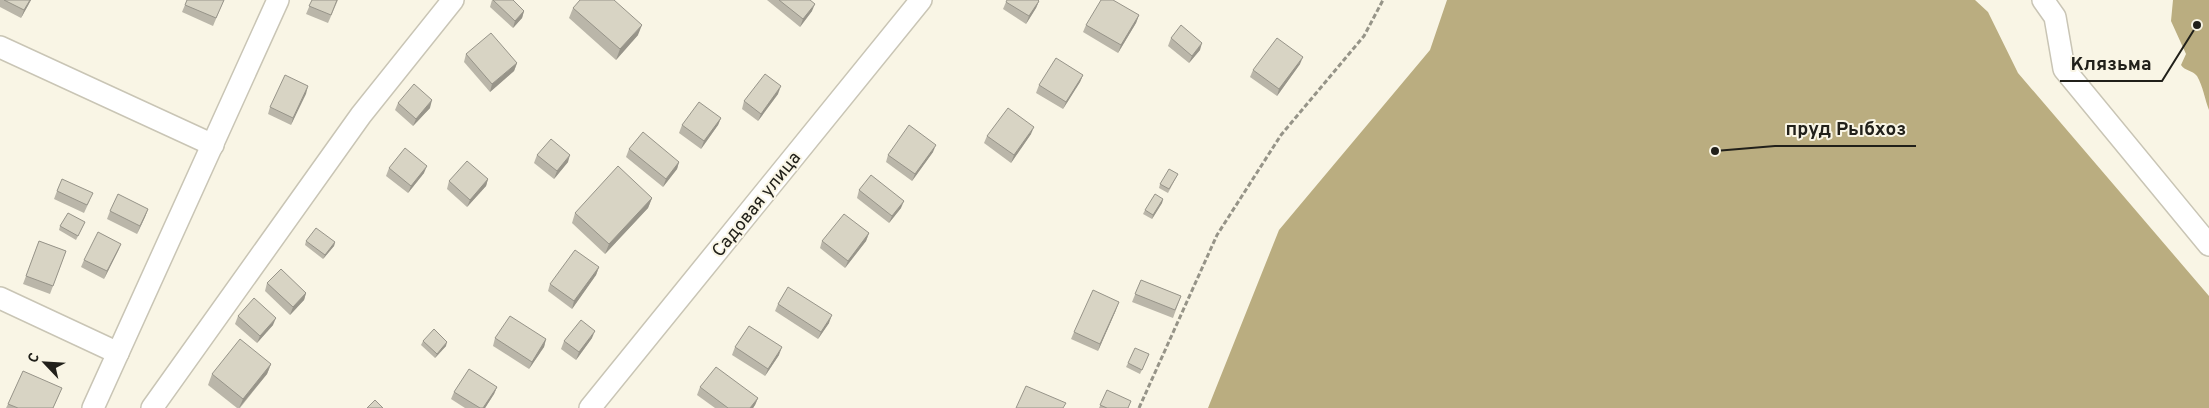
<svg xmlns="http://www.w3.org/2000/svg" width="2209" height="408" viewBox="0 0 2209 408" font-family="Overpass,sans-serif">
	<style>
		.water { fill: #baad80 }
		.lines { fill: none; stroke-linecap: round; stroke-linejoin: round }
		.minor-casing { stroke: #c9c5b5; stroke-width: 24 }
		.path { stroke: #969488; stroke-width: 3; stroke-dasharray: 5 2.5; stroke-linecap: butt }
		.minor { stroke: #fff; stroke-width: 21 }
		.wall { fill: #bab6a9 }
		.shaded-wall { fill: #979489 }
		.building { fill: #d8d4c4; stroke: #979489 }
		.labels { text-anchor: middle; stroke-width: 4; stroke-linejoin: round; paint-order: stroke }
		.street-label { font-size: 18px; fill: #21201a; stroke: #f9f5e5 }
		.leader { fill: none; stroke: #21201a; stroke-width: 2 }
		.callout-dot { fill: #21201a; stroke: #f9f5e5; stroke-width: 2 }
		.callout-label { font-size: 19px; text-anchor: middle; font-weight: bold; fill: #21201a; stroke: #f9f5e5; stroke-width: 4; stroke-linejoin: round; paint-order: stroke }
	</style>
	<rect width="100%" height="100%" fill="#f9f5e5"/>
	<g class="water">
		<polygon points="1447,0 1975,0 1988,12 2018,73 2209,296 2209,408 1208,408 1279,230 1430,50"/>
		<path d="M2173 0H2209V110C2205 100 2203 86 2197 76 2192 70 2185 71 2181 65L2186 54 2171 21Z"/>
	</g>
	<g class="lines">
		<defs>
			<g id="minor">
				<polyline points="2043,0 2055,17 2064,69 2209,245"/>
				<polyline points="0,47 213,145"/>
				<polyline points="0,298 118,353"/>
				<polyline points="93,408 278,0"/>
				<polyline points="152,408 361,115 453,0"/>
				<polyline points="590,408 921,0"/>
			</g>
		</defs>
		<use href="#minor" class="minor-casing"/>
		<polyline class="path" points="1139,408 1217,235 1281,135 1364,36 1383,0"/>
		<use href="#minor" class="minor"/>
	</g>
	<g class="wall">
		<polygon points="0,0 31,0 21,18 0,7"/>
		<polygon points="187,0 224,0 213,26 182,12"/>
		<polygon points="312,0 338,0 328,23 306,14"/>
		<polygon points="492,0 513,0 524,11 522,18 513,28 490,7"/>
		<polygon points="767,0 810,0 812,11 800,27"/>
		<polygon points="1039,1 1036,8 1026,24 1003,9 1006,2"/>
		<polygon points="573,8 638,35 616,60 569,18"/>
		<polygon points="1139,15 1136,23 1118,53 1083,32 1086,25"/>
		<polygon points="1171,38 1200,50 1189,63 1168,46"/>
		<polygon points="466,54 517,63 514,71 490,92 464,62"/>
		<polygon points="1300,64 1277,96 1250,77 1253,70"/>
		<polygon points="1083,75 1080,82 1063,109 1036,93 1039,85"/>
		<polygon points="308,86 291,125 268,114 270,107"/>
		<polygon points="778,94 758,121 742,109 744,101"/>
		<polygon points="398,103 430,108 413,126 395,110"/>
		<polygon points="721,118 718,125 701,149 679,133 682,125"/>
		<polygon points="1031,134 1011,163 984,143 987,136"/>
		<polygon points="629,149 679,162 677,169 663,187 626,157"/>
		<polygon points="933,152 912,181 886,162 888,155"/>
		<polygon points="537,155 568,162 554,179 534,163"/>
		<polygon points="389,168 424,173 408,193 386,176"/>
		<polygon points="1178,174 1168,193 1159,188 1160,184"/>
		<polygon points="488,179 486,186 467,207 447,189 449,181"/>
		<polygon points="859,190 901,208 889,223 857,198"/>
		<polygon points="57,191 90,200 84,213 54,199"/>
		<polygon points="652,198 648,208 605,254 572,223 575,213"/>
		<polygon points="1163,199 1162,203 1152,219 1143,214 1145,210"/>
		<polygon points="148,209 145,217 137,234 107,219 110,211"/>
		<polygon points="85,222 76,240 59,230 60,226"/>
		<polygon points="869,233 866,241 845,268 820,248 822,241"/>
		<polygon points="39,241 66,251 50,294 23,284"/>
		<polygon points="306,241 335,242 334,246 323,259 305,245"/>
		<polygon points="121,244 118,251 104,279 81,267 84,260"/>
		<polygon points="599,267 596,275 572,309 548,291 550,284"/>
		<polygon points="1141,280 1181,296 1173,318 1132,302"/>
		<polygon points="267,283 306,293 304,300 290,315 265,291"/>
		<polygon points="778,304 829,323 818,339 775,311"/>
		<polygon points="1116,310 1098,351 1071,339 1074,332"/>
		<polygon points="238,316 273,325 257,343 235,324"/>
		<polygon points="495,338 546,339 544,347 529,369 493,346"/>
		<polygon points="592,338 576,360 561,349 564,341"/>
		<polygon points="423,341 446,346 435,358 421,345"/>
		<polygon points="735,347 779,355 765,376 732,355"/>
		<polygon points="1149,354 1140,374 1126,367 1128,363"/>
		<polygon points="271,364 267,374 240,408 237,408 208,385 212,374"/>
		<polygon points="497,387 494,394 485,408 465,408 451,399 454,392"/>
		<polygon points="700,387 758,398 755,405 753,408 715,408 697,395"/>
		<polygon points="1107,390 1129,408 1099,408"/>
		<polygon points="59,395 53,408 6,408 8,404"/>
	</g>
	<g class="shaded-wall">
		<polygon points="30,0 31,0 21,18 24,10"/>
		<polygon points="1039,1 1036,8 1026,24 1029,16"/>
		<polygon points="815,4 812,11 800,27 803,19"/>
		<polygon points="524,11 522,18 513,28 515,21"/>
		<polygon points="1139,15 1136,23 1118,53 1121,45"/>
		<polygon points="642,25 638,35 616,60 620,49"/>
		<polygon points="1202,43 1200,50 1189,63 1192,56"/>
		<polygon points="1303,57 1300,64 1277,96 1279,89"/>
		<polygon points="517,63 514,71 490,92 492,84"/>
		<polygon points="1083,75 1080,82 1063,109 1066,102"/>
		<polygon points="308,86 306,94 291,125 293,118"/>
		<polygon points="781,86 778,94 758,121 761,114"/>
		<polygon points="432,100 430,108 413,126 416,119"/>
		<polygon points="721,118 718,125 701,149 704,141"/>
		<polygon points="1034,127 1031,134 1011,163 1014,155"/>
		<polygon points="936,145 933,152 912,181 915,174"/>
		<polygon points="570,155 568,162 554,179 557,171"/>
		<polygon points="679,162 677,169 663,187 666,179"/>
		<polygon points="427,166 424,173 408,193 411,186"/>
		<polygon points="488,179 486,186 467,207 470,200"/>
		<polygon points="652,198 648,208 605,254 609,244"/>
		<polygon points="1163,199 1162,203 1152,219 1153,215"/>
		<polygon points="904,201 901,208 889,223 892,216"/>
		<polygon points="148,209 145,217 137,234 140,226"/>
		<polygon points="869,233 866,241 845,268 848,261"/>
		<polygon points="335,242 334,246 323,259 325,255"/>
		<polygon points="121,244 118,251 104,279 107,271"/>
		<polygon points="599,267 596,275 572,309 574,301"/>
		<polygon points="306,293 304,300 290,315 293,307"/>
		<polygon points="1119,302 1116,310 1098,351 1100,344"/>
		<polygon points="832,315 829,323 818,339 821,332"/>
		<polygon points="276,318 273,325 257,343 260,336"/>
		<polygon points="595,331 592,338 576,360 579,352"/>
		<polygon points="546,339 544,347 529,369 532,362"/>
		<polygon points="447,342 446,346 435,358 437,354"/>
		<polygon points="782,347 779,355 765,376 768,369"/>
		<polygon points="271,364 267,374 239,408 243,399"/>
		<polygon points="497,387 494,394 485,408 483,408"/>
		<polygon points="758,398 755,405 753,408 750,408"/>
	</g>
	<g class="building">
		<polygon points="4,0 30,0 24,10"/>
		<polygon points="187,0 224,0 216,18 185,5"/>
		<polygon points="312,0 337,0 331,15 309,6"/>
		<polygon points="493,0 513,0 524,11 515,21"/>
		<polygon points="580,0 614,0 642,25 620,49 573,8"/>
		<polygon points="779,0 810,0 815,4 803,19"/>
		<polygon points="1007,0 1038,0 1039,1 1029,16 1006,2"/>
		<polygon points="1101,0 1113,0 1139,15 1121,45 1086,25"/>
		<polygon points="1181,25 1202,43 1192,56 1171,38"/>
		<polygon points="491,33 517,63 492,84 466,54"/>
		<polygon points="1277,38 1303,57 1279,89 1253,70"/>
		<polygon points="1056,58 1083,75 1066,102 1039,85"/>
		<polygon points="765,74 781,86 761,114 744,101"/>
		<polygon points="285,75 308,86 293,118 270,107"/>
		<polygon points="414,84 432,100 416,119 398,103"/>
		<polygon points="699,102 721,118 704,141 682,125"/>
		<polygon points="1008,108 1034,127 1014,155 987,136"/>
		<polygon points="909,125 936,145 915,174 888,155"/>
		<polygon points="643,132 679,162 666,179 629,149"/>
		<polygon points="551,139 570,155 557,171 537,155"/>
		<polygon points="405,148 427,166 411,186 389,168"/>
		<polygon points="467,161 488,179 470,200 449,181"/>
		<polygon points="618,166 652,198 609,244 575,213"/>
		<polygon points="1169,169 1178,174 1169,189 1160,184"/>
		<polygon points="871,175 904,201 892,216 859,190"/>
		<polygon points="62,179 93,193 87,205 57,191"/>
		<polygon points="118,194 148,209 140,226 110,211"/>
		<polygon points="1155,194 1163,199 1153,215 1145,210"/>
		<polygon points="68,213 85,222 78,236 60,226"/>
		<polygon points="844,214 869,233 848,261 822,241"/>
		<polygon points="316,228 335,242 325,255 306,241"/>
		<polygon points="98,232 121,244 107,271 84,260"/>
		<polygon points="39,241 66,251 53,286 26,276"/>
		<polygon points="575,250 599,267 574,301 550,284"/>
		<polygon points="281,269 306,293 293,307 267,283"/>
		<polygon points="1141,280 1181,296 1175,310 1135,294"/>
		<polygon points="788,287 832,315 821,332 778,304"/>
		<polygon points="1093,290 1119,302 1100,344 1074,332"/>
		<polygon points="254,298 276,318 260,336 238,316"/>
		<polygon points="510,316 546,339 532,362 495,338"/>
		<polygon points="581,320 595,331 579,352 564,341"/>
		<polygon points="749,326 782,347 768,369 735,347"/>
		<polygon points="434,329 447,342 437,354 423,341"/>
		<polygon points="240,339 271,364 243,399 212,374"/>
		<polygon points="1135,348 1149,354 1142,370 1128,363"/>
		<polygon points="716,367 758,398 750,408 728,408 700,387"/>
		<polygon points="469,369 497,387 483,408 480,408 454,392"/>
		<polygon points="23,371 62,388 53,408 18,408 8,404"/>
		<polygon points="1026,386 1066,403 1063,408 1016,408"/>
		<polygon points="1107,390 1131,401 1128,408 1107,408 1100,405"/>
		<polygon points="375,400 383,408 367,408"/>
	</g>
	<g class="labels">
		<g class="street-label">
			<text transform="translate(756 204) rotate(-51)" y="6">Садовая улица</text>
		</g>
	</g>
	<path class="leader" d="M2197 25L2162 81H2060M1715 151L1775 146H1916"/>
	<g class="callout-dot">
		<circle cx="2197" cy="25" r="5"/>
		<circle cx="1715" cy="151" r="5"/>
	</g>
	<g class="callout-label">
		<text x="2111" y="70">Клязьма</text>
		<text x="1846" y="135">пруд Рыбхоз</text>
	</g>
	<g transform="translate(45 363) rotate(295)" stroke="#f9f5e5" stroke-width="4" paint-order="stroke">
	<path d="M0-4L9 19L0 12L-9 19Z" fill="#21201a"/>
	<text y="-8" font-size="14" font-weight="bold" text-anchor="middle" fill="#21201a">С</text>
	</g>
</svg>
